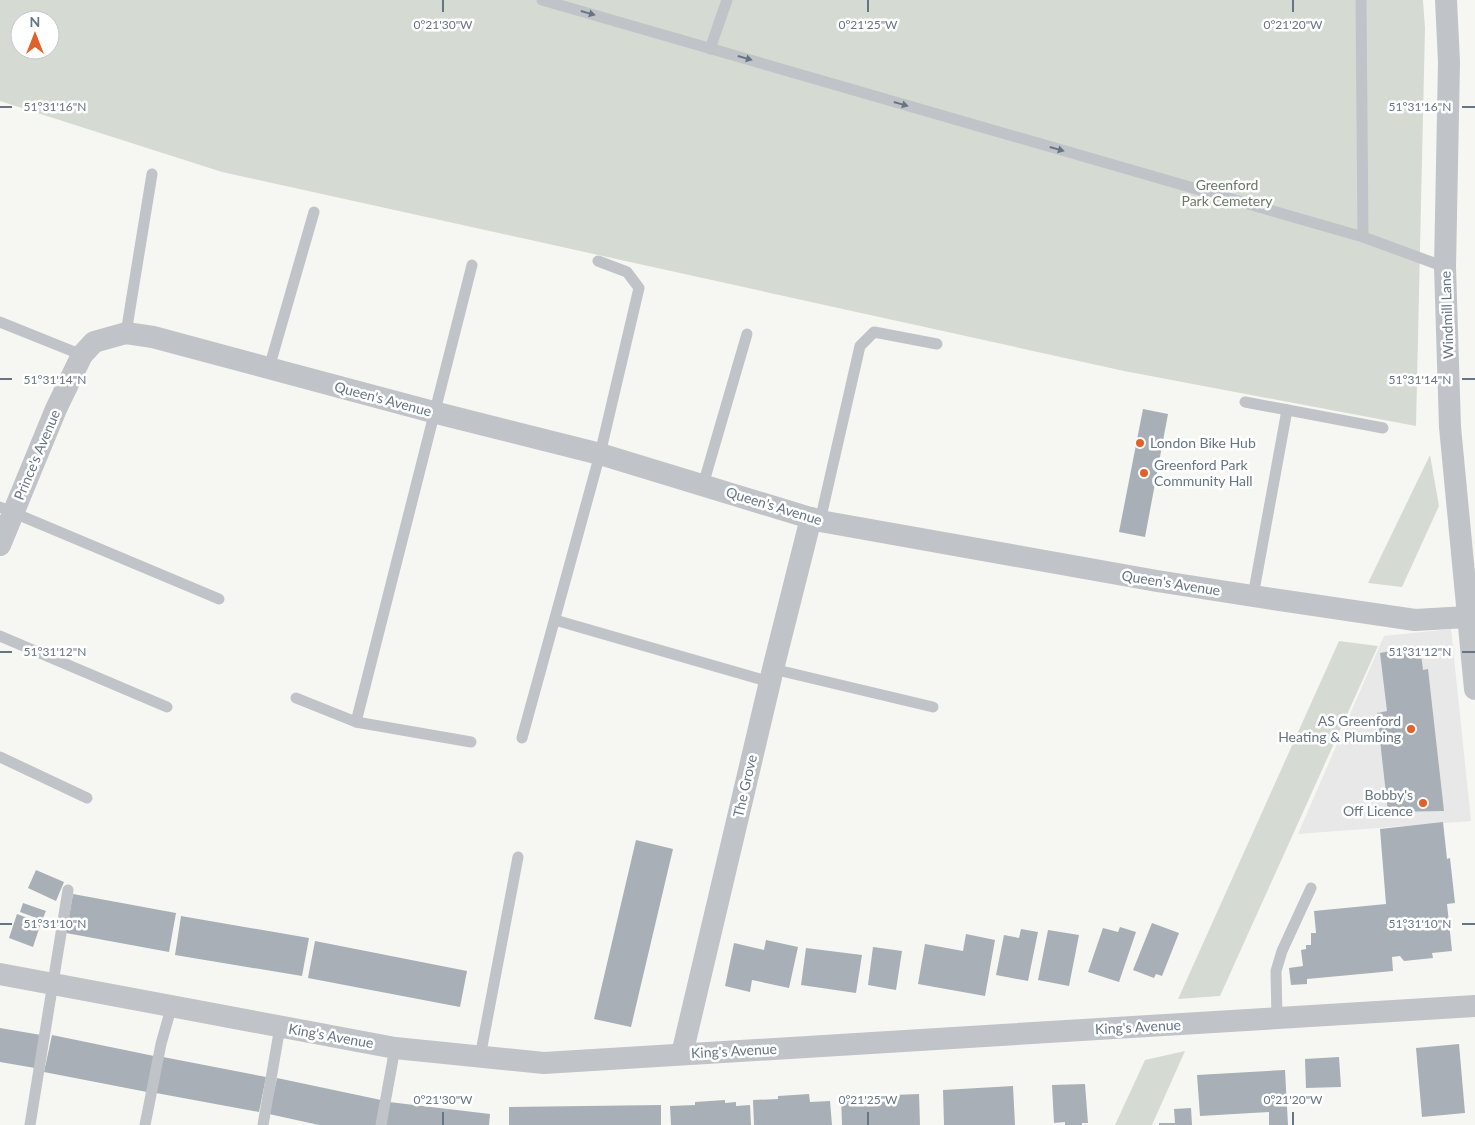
<svg xmlns="http://www.w3.org/2000/svg" width="1475" height="1125" viewBox="0 0 1475 1125" font-family="Lato,sans-serif">
	<style>
		.built { fill: #e7e8e7 }
		.green { fill: #d5dbd3; fill-rule: evenodd }
		.building { fill: #a8afb6 }
		.lines { fill: none; stroke-linecap: round; stroke-linejoin: round }
		.service { stroke: #c0c3c7; stroke-width: 11 }
		.minor { stroke: #c0c3c7; stroke-width: 22 }
		.oneway { fill: #667584 }
		.ticks { fill: none; stroke: #667584; stroke-width: 2 }
		.poi-dot { fill: #e0612a; stroke: #fff; stroke-width: 2 }
		.labels { text-anchor: middle; stroke-width: 5; stroke-linejoin: round; paint-order: stroke }
		.park-label { font-size: 14px; fill: #687b65; stroke: #fff }
		.street-label { font-size: 14px; fill: #667584; stroke: #fff }
		.poi-label { font-size: 14px; fill: #667584; stroke: #fff; text-anchor: start }
		.ticks-label { font-size: 12px; text-anchor: middle; fill: #667584; stroke: #fff; stroke-width: 5; stroke-linejoin: round; paint-order: stroke }
	</style>
	<rect width="100%" height="100%" fill="#f6f7f3"/>
	<polygon class="built" points="1451,629 1471,821 1298,834 1384,636"/>
	<g class="green">
		<path d="M0 0H1423L1425 28 1416 426 1124 371 222 172 0 101ZM20 20H50V50H20Z"/>
		<polygon points="1430,455 1439,506 1402,587 1368,583"/>
		<polygon points="1339,641 1378,646 1220,996 1178,999"/>
		<polygon points="1185,1051 1152,1125 1115,1125 1145,1060"/>
	</g>
	<g class="building">
		<polygon points="1143,409 1168,414 1145,537 1119,532"/>
		<polygon points="1420,646 1423,670 1428,669 1444,811 1388,812 1377,713 1387,711 1380,653"/>
		<polygon points="1443,822 1447,859 1450,858 1455,903 1447,904 1452,951 1432,953 1433,958 1404,961 1400,956 1392,957 1393,971 1307,979 1307,984 1291,985 1289,968 1303,966 1301,950 1306,949 1306,945 1311,945 1311,933 1316,933 1314,911 1386,904 1380,829"/>
		<polygon points="636,840 673,849 631,1027 594,1019"/>
		<polygon points="36,870 64,882 56,901 28,888"/>
		<polygon points="73,894 176,913 169,952 66,933"/>
		<polygon points="23,903 46,911 42,920 20,912"/>
		<polygon points="17,914 41,923 33,947 9,938"/>
		<polygon points="181,916 309,938 302,976 175,955"/>
		<polygon points="1152,923 1179,933 1162,976 1156,974 1154,978 1133,970"/>
		<polygon points="1120,927 1136,932 1119,982 1088,972 1103,928 1118,932"/>
		<polygon points="1021,929 1038,932 1028,981 996,975 1004,935 1019,938"/>
		<polygon points="1048,930 1079,935 1069,986 1038,980"/>
		<polygon points="966,934 995,940 985,996 918,984 925,944 963,951"/>
		<polygon points="766,940 798,947 789,988 752,980 750,992 725,986 734,943 764,950"/>
		<polygon points="315,941 467,971 460,1007 308,978"/>
		<polygon points="873,947 902,951 896,990 868,985"/>
		<polygon points="806,948 862,955 856,993 801,985"/>
		<polygon points="0,1028 41,1035 35,1068 0,1062"/>
		<polygon points="52,1035 154,1056 147,1092 44,1072"/>
		<polygon points="1459,1044 1465,1113 1422,1117 1416,1048"/>
		<polygon points="163,1057 266,1077 259,1112 156,1093"/>
		<polygon points="1339,1057 1341,1087 1306,1088 1305,1059"/>
		<polygon points="1285,1070 1288,1125 1269,1125 1269,1112 1200,1116 1197,1075"/>
		<polygon points="277,1078 381,1100 376,1125 319,1125 269,1114"/>
		<polygon points="1085,1084 1088,1123 1082,1123 1082,1125 1065,1125 1065,1122 1054,1123 1052,1085"/>
		<polygon points="1013,1086 1015,1125 944,1125 943,1090"/>
		<polygon points="809,1094 810,1102 830,1101 832,1125 754,1125 753,1100 778,1099 778,1096"/>
		<polygon points="919,1094 920,1125 842,1125 841,1097"/>
		<polygon points="725,1100 725,1103 736,1102 736,1106 750,1105 751,1125 671,1125 670,1106 695,1105 695,1102"/>
		<polygon points="389,1102 490,1114 489,1125 386,1125"/>
		<polygon points="661,1105 661,1125 509,1125 509,1107"/>
		<polygon points="1191,1108 1192,1125 1159,1125 1159,1123 1175,1123 1174,1109"/>
	</g>
	<g class="lines">
		<g class="service">
			<polyline points="542,0 1363,237 1445,267"/>
			<polyline points="1361,0 1363,237"/>
			<polyline points="710,49 727,0"/>
			<polyline points="0,322 82,355"/>
			<polyline points="126,333 152,174"/>
			<polyline points="269,368 314,212"/>
			<polyline points="1245,402 1383,428"/>
			<polyline points="703,485 747,334"/>
			<polyline points="0,507 219,599"/>
			<polyline points="820,521 860,346 874,332 937,344"/>
			<polyline points="1253,596 1287,410"/>
			<polyline points="555,620 770,682"/>
			<polyline points="0,636 167,707"/>
			<polyline points="773,669 933,707"/>
			<polyline points="296,698 356,722 471,742"/>
			<polyline points="356,722 472,265"/>
			<polyline points="522,738 600,454 639,288 627,272 598,261"/>
			<polyline points="0,757 87,798"/>
			<polyline points="1277,1018 1276,971 1282,951 1311,888"/>
			<polyline points="480,1057 518,857"/>
			<polyline points="30,1125 68,890"/>
			<polyline points="145,1125 161,1044 172,1005"/>
			<polyline points="263,1125 280,1027"/>
			<polyline points="381,1125 395,1048"/>
		</g>
		<g class="minor">
			<polyline points="1446,0 1449,62 1445,267 1450,427 1475,689"/>
			<polyline points="0,545 56,409 82,355 94,342 126,333 153,337 433,412 600,454 820,521 1157,581 1253,596 1415,620 1467,617"/>
			<polyline points="0,974 395,1048 544,1063 1475,1006"/>
			<polyline points="682,1054 773,669 811,518"/>
		</g>
	</g>
	<defs><path id="oneway-solid" d="M-6-.8H1V-3.2L6.5 0L1 3.2V.8H-6Z" transform="scale(1.25)"/></defs>
	<g class="oneway">
		<use href="#oneway-solid" transform="translate(588 13) rotate(16)"/>
		<use href="#oneway-solid" transform="translate(745 58) rotate(16)"/>
		<use href="#oneway-solid" transform="translate(901 104) rotate(16)"/>
		<use href="#oneway-solid" transform="translate(1057 149) rotate(16)"/>
	</g>
	<path class="ticks" d="M443 0V12M868 0V12M1293 0V12M0 107H12M1462 107H1475M0 379H12M1462 379H1475M0 652H12M1462 652H1475M0 924H12M1462 924H1475M443 1112V1125M868 1112V1125M1293 1112V1125"/>
	<g class="poi-dot">
		<circle cx="1140" cy="443" r="5"/>
		<circle cx="1144" cy="473" r="5"/>
		<circle cx="1411" cy="729" r="5"/>
		<circle cx="1423" cy="803" r="5"/>
	</g>
	<g class="labels">
		<g class="park-label">
			<text x="1227" y="190">Greenford<tspan x="1227" dy="16">Park Cemetery</tspan></text>
		</g>
		<g class="street-label">
			<text transform="translate(1447 315) rotate(-92)" y="5">Windmill Lane</text>
			<text transform="translate(383 399) rotate(15)" y="5">Queen's Avenue</text>
			<text transform="translate(37 455) rotate(-67)" y="5">Prince's Avenue</text>
			<text transform="translate(774 506) rotate(17)" y="5">Queen's Avenue</text>
			<text transform="translate(1171 583) rotate(9)" y="5">Queen's Avenue</text>
			<text transform="translate(745 786) rotate(-77)" y="5">The Grove</text>
			<text transform="translate(1138 1027) rotate(-3)" y="5">King's Avenue</text>
			<text transform="translate(331 1036) rotate(10)" y="5">King's Avenue</text>
			<text transform="translate(734 1051) rotate(-3)" y="5">King's Avenue</text>
		</g>
		<g class="poi-label">
			<text x="1150" y="448">London Bike Hub</text>
			<text x="1154" y="470">Greenford Park<tspan x="1154" dy="16">Community Hall</tspan></text>
			<text x="1401" y="726" text-anchor="end">AS Greenford<tspan x="1401" dy="16">Heating &amp; Plumbing</tspan></text>
			<text x="1413" y="800" text-anchor="end">Bobby's<tspan x="1413" dy="16">Off Licence</tspan></text>
		</g>
	</g>
	<g class="ticks-label">
		<text x="443" y="29">0°21'30"W</text>
		<text x="868" y="29">0°21'25"W</text>
		<text x="1293" y="29">0°21'20"W</text>
		<text x="55" y="111">51°31'16"N</text>
		<text x="1420" y="111">51°31'16"N</text>
		<text x="55" y="384">51°31'14"N</text>
		<text x="1420" y="384">51°31'14"N</text>
		<text x="55" y="656">51°31'12"N</text>
		<text x="1420" y="656">51°31'12"N</text>
		<text x="55" y="928">51°31'10"N</text>
		<text x="1420" y="928">51°31'10"N</text>
		<text x="443" y="1104">0°21'30"W</text>
		<text x="868" y="1104">0°21'25"W</text>
		<text x="1293" y="1104">0°21'20"W</text>
	</g>
	<g transform="translate(35 35)"><circle r="24" fill="#ffffff" stroke="#c2c8ce"/>
	<path d="M0-4L9 19L0 12L-9 19Z" fill="#e0612a"/>
	<text y="-8" font-size="14" font-weight="bold" text-anchor="middle" fill="#667584">N</text>
	</g>
</svg>
